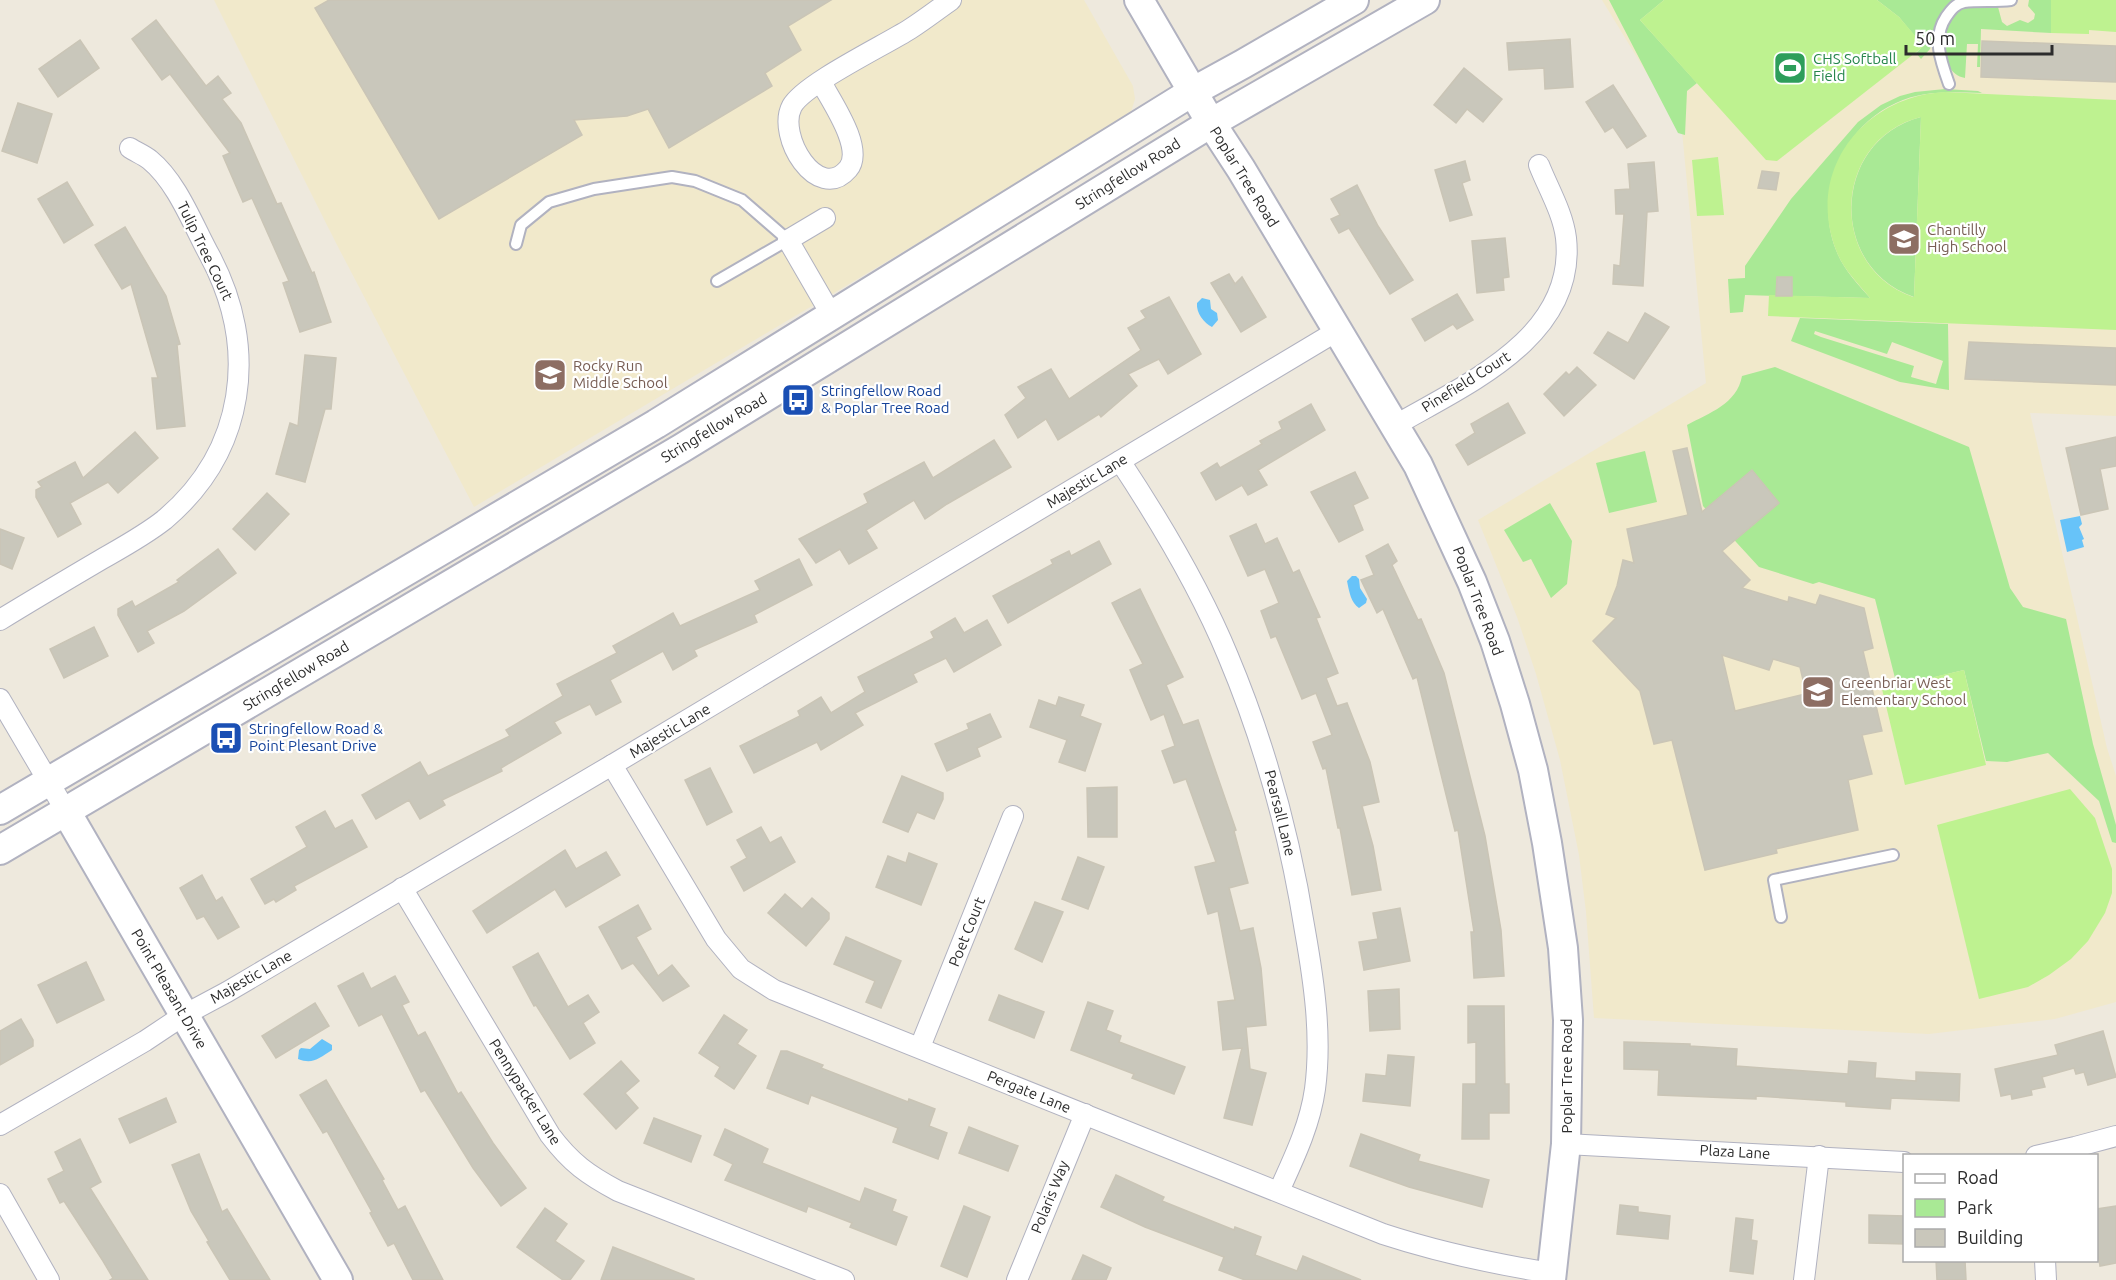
<svg xmlns="http://www.w3.org/2000/svg" width="2116" height="1280" viewBox="0 0 2116 1280" font-family="Ubuntu,sans-serif">
	<style>
		.education { fill: #f1e9cb }
		.green { fill: #a9e995; fill-rule: evenodd }
		.pitch { fill: #bef290; fill-rule: evenodd }
		.water { fill: #67c3f9 }
		.building { fill: #c9c7bb; stroke: #cac5b6; stroke-width: 1.5; fill-rule: evenodd }
		.lines { fill: none; stroke-linecap: round; stroke-linejoin: round }
		.lane-casing { stroke: #b1b2c0; stroke-width: 14 }
		.street-casing { stroke: #b1b2c0; stroke-width: 22 }
		.secondary-casing { stroke: #b1b2c0; stroke-width: 32 }
		.lane { stroke: #fff; stroke-width: 10 }
		.street { stroke: #fff; stroke-width: 20 }
		.secondary { stroke: #fff; stroke-width: 28 }
		.labels { text-anchor: middle; stroke-width: 4.5; stroke-linejoin: round; paint-order: stroke }
		.leisure-label { font-size: 15px; fill: #27864d; stroke: #fff; text-anchor: start }
		.street-label { font-size: 15px; fill: #2c2c2c; stroke: #fff }
		.education-label { font-size: 15px; fill: #785e54; stroke: #fff; text-anchor: start }
		.transit-label { font-size: 15px; fill: #164399; stroke: #fff; text-anchor: start }
	</style>
	<rect width="100%" height="100%" fill="#eee9dd"/>
	<g class="education">
		<polygon points="214,0 1084,0 1133,86 1135,99 1131,112 1123,121 474,507 336,243"/>
		<polygon points="1602,0 2116,0 2116,416 2030,413 2107,748 2116,776 2116,1002 2055,1019 1929,1034 1594,1018 1586,912 1579,855 1560,760 1536,674 1517,617 1478,520 1706,383 1682,131"/>
	</g>
	<g class="green">
		<polygon points="1609,0 1664,0 1640,20 1697,83 1687,91 1685,135 1678,133"/>
		<polygon points="1877,0 1954,0 1937,25 1930,49 1921,59 1916,53 1923,46 1899,17"/>
		<path d="M2029 0H2051V33L1981 29 1980 67H1977L1978 44H1967L1965 78C1939 74 1936 24 1956 12 1968 5 1985 6 1998 7L2002 22 2007 26 2020 20 2028 23 2034 19 2035 14 2028 6Z"/>
		<path d="M1945 89 1978 91 1982 93C1953 92 1923 90 1896 103 1842 127 1814 195 1836 250 1843 269 1857 283 1870 298L1792 296V277H1777L1776 296 1745 295 1743 312 1730 313 1728 279 1745 278V266L1791 199 1858 122 1881 105 1900 96 1915 92Z"/>
		<path d="M1921 117 1914 297C1827 267 1832 140 1921 117Z"/>
		<path d="M1800 318 1948 324 1949 390 1900 382 1791 341ZM1815 331 1887 354 1892 342 1943 361 1936 384 1911 377 1914 366 1821 337 1814 334Z"/>
		<path d="M1775 367 1969 447 2010 588 2023 607 2066 619 2093 744 2116 825V843L2112 842 2099 801 2048 753 2007 762 1986 761 1964 670 1897 686 1875 599 1819 582 1813 584 1759 567 1703 506 1687 425C1709 413 1737 404 1742 376Z"/>
		<polygon points="1645,451 1657,502 1609,513 1596,463"/>
		<polygon points="1550,503 1572,541 1567,584 1551,598 1531,559 1523,562 1504,530"/>
	</g>
	<g class="pitch">
		<polygon points="1664,0 1877,0 1899,17 1924,46 1777,161 1766,160 1640,20"/>
		<polygon points="2051,0 2116,0 2116,32 2089,30 2089,34 2051,33"/>
		<path d="M1945 92 2116 100V330L1768 316 1769 295 1870 298C1857 282 1843 269 1836 250 1805 170 1864 96 1945 92ZM1921 117 1914 297H1913C1827 267 1832 139 1921 117Z"/>
		<polygon points="1718,157 1724,215 1697,216 1692,160"/>
		<polygon points="1964,670 1986,765 1905,785 1882,689"/>
		<polygon points="2070,789 2095,818 2112,869 2112,893 2105,913 2088,941 2071,959 2049,975 2028,987 1979,999 1937,825"/>
	</g>
	<g class="water">
		<path d="M1202 298 1210 300 1211 309 1217 313 1218 320 1212 327C1204 323 1196 313 1197 303Z"/>
		<polygon points="2080,516 2082,524 2079,527 2084,539 2082,540 2084,547 2067,552 2060,520"/>
		<path d="M1352 576H1356L1359 579 1360 588 1367 599 1366 603 1359 608C1351 603 1349 591 1347 581Z"/>
		<path d="M322 1039 332 1045V1050C319 1058 313 1065 298 1059L299 1050 301 1048 310 1049Z"/>
	</g>
	<g class="building">
		<polygon points="329,0 831,0 788,26 801,50 765,73 772,86 669,148 648,109 627,116 574,120 582,135 439,219 315,8"/>
		<polygon points="156,20 206,86 218,76 231,93 222,99 241,123 277,204 281,203 312,273 314,272 331,322 300,332 283,283 289,281 252,198 243,202 223,156 230,153 170,74 162,80 132,39"/>
		<polygon points="1570,39 1573,87 1545,89 1544,68 1509,70 1507,43"/>
		<polygon points="80,40 99,68 58,97 39,69"/>
		<polygon points="1982,41 2116,46 2116,82 1981,77"/>
		<polygon points="1464,68 1502,99 1483,122 1467,109 1456,123 1434,105"/>
		<polygon points="1613,85 1646,136 1627,148 1613,127 1605,132 1586,102"/>
		<polygon points="18,103 52,114 37,163 2,151"/>
		<polygon points="1465,161 1470,180 1462,183 1472,215 1450,221 1435,170"/>
		<polygon points="1654,162 1658,211 1647,212 1643,286 1613,284 1614,265 1620,266 1624,214 1616,214 1615,190 1630,189 1628,164"/>
		<polygon points="1762,171 1779,173 1776,190 1758,188"/>
		<polygon points="67,182 93,225 64,243 38,199"/>
		<polygon points="1357,185 1378,226 1413,280 1390,294 1349,228 1339,233 1331,219 1340,215 1331,199"/>
		<polygon points="125,227 166,296 180,344 177,345 185,426 157,429 152,378 158,378 131,284 122,289 95,245"/>
		<polygon points="1505,238 1509,277 1503,278 1504,290 1477,293 1472,241"/>
		<polygon points="1229,274 1235,284 1242,277 1266,317 1241,332 1211,283"/>
		<polygon points="1777,277 1792,277 1792,296 1776,296"/>
		<polygon points="1457,294 1473,320 1457,329 1453,324 1425,341 1412,319"/>
		<polygon points="1169,297 1201,354 1168,374 1159,359 1128,374 1137,386 1101,417 1099,414 1058,440 1046,419 1018,438 1005,415 1026,398 1018,387 1051,369 1069,399 1141,350 1128,328 1146,318 1141,311"/>
		<polygon points="1645,313 1669,327 1634,379 1594,353 1608,332 1628,343"/>
		<polygon points="1969,342 2116,348 2116,385 1965,379"/>
		<polygon points="305,355 336,358 331,409 325,409 305,482 276,474 290,423 298,426"/>
		<polygon points="1577,367 1596,385 1564,416 1544,394 1566,372 1569,375"/>
		<polygon points="1508,403 1525,433 1468,465 1456,445 1475,433 1471,424"/>
		<polygon points="1311,404 1325,430 1258,470 1267,485 1248,495 1242,485 1216,500 1201,473 1217,463 1220,468 1262,444 1260,441 1282,429 1279,422"/>
		<polygon points="135,432 158,458 118,493 108,482 70,503 81,524 58,537 36,497 36,490 42,487 38,482 75,462 83,478"/>
		<polygon points="2116,437 2116,466 2100,469 2108,509 2081,515 2066,448"/>
		<polygon points="994,440 1011,467 947,504 925,519 914,500 866,530 877,548 849,564 840,549 816,563 799,539 868,503 864,494 924,462 933,478"/>
		<path d="M1687 448 1702 512 1752 470 1779 503 1722 551 1750 580 1742 588 1788 602 1789 597 1816 605 1820 595 1864 608 1873 648 1863 651 1882 731 1862 735 1872 774 1848 780 1858 830 1776 849 1777 853 1705 870 1672 740 1654 744 1640 691 1593 641 1616 618 1606 614 1617 586 1623 560 1634 563 1627 529 1688 515 1673 451ZM1722 655 1769 670 1773 659 1800 667 1803 680 1830 688 1735 711Z"/>
		<polygon points="1355,472 1368,498 1353,505 1363,530 1339,542 1311,492"/>
		<polygon points="267,493 289,514 255,550 233,529"/>
		<polygon points="1256,524 1265,544 1277,538 1293,573 1299,570 1320,617 1316,618 1338,673 1326,678 1337,706 1347,703 1370,762 1379,802 1362,806 1373,846 1381,890 1352,895 1340,828 1338,828 1326,768 1323,769 1313,742 1332,735 1316,693 1302,699 1276,636 1271,638 1261,611 1279,603 1265,569 1248,576 1230,536"/>
		<polygon points="0,529 24,538 12,569 0,564"/>
		<polygon points="1099,541 1111,564 1008,623 993,596 1053,564 1051,560 1069,551 1071,556"/>
		<polygon points="1388,544 1397,561 1392,565 1418,620 1421,619 1444,673 1485,836 1501,930 1504,976 1474,978 1471,932 1474,932 1458,830 1455,831 1417,677 1413,679 1383,609 1377,613 1361,580 1374,575 1366,556"/>
		<polygon points="218,549 236,573 184,611 147,631 154,643 138,652 118,615 118,609 132,601 135,607 179,582 177,580"/>
		<polygon points="799,559 812,585 754,615 757,622 694,650 697,656 673,670 663,651 610,680 621,702 596,715 590,704 554,722 561,733 501,768 502,771 442,800 445,805 420,819 409,800 376,819 362,795 420,762 428,776 510,736 506,730 563,696 557,684 617,653 613,646 673,613 680,626 760,590 755,581"/>
		<polygon points="1140,589 1183,677 1166,685 1183,725 1198,720 1236,830 1234,831 1248,883 1229,888 1240,931 1253,928 1261,968 1266,1025 1246,1027 1250,1069 1266,1073 1252,1125 1224,1118 1242,1048 1223,1050 1218,1002 1235,1000 1218,911 1208,914 1195,867 1216,862 1186,779 1174,783 1162,751 1175,746 1164,714 1151,720 1130,670 1143,664 1112,603"/>
		<polygon points="955,618 964,633 987,620 1001,645 954,672 946,658 913,674 917,682 855,713 863,725 821,750 817,742 754,773 740,746 800,716 798,711 821,697 831,713 865,692 858,677 934,638 931,632"/>
		<polygon points="94,627 108,656 64,678 50,649"/>
		<polygon points="1059,697 1084,705 1080,716 1101,724 1085,771 1059,762 1067,740 1030,727 1039,700 1056,706"/>
		<polygon points="990,714 1001,737 977,748 980,756 947,771 935,744 969,729 967,724"/>
		<polygon points="710,768 732,812 707,825 685,780"/>
		<polygon points="902,776 943,793 943,799 934,819 917,812 908,832 883,822"/>
		<polygon points="1117,787 1117,837 1088,837 1087,788"/>
		<polygon points="325,811 335,829 352,820 367,847 294,886 296,890 276,902 274,899 265,904 251,879 307,847 296,827"/>
		<polygon points="761,827 770,843 781,837 795,862 744,891 731,867 747,858 737,840"/>
		<polygon points="565,850 576,869 606,852 620,875 566,907 555,889 487,933 473,911"/>
		<polygon points="909,853 937,864 921,905 876,887 888,856 906,863"/>
		<polygon points="1078,857 1104,867 1088,909 1062,899"/>
		<polygon points="202,875 216,901 222,897 239,927 218,939 204,916 197,919 180,888"/>
		<polygon points="785,894 802,909 812,898 829,913 829,919 806,946 768,913"/>
		<polygon points="1035,902 1063,912 1042,962 1015,949"/>
		<polygon points="638,905 651,929 636,937 658,976 672,965 689,986 663,1001 633,963 622,969 599,927"/>
		<polygon points="1400,908 1410,961 1364,970 1359,942 1378,939 1373,913"/>
		<polygon points="846,937 901,961 881,1008 866,1002 875,981 834,964"/>
		<polygon points="538,953 568,1007 588,995 599,1012 583,1023 595,1043 570,1059 536,1005 534,1006 513,967"/>
		<polygon points="86,962 104,1000 57,1023 38,985"/>
		<polygon points="363,973 371,989 395,976 409,1002 402,1005 418,1036 425,1032 458,1094 461,1092 493,1143 526,1188 501,1206 473,1168 425,1090 421,1092 382,1014 359,1026 338,986"/>
		<polygon points="1399,989 1400,1029 1370,1031 1368,991"/>
		<polygon points="999,995 1044,1012 1034,1038 989,1020"/>
		<polygon points="1088,1002 1113,1011 1106,1030 1121,1036 1119,1042 1185,1067 1174,1094 1132,1078 1134,1074 1071,1050"/>
		<polygon points="315,1003 329,1026 276,1058 262,1036"/>
		<polygon points="1468,1006 1504,1006 1505,1084 1509,1084 1509,1113 1489,1113 1489,1139 1462,1139 1463,1084 1476,1084 1476,1042 1468,1043"/>
		<polygon points="724,1015 747,1030 737,1044 756,1056 734,1089 715,1076 720,1067 699,1053"/>
		<polygon points="21,1019 33,1040 33,1046 0,1065 0,1031"/>
		<polygon points="2103,1031 2116,1077 2088,1085 2084,1072 2076,1074 2074,1068 2042,1077 2045,1087 2031,1090 2032,1095 2012,1099 2011,1094 2001,1096 1995,1069 2058,1055 2055,1045"/>
		<polygon points="1624,1042 1690,1044 1690,1046 1737,1049 1736,1066 1848,1074 1849,1061 1876,1063 1875,1078 1916,1081 1916,1072 1960,1074 1959,1101 1891,1098 1890,1109 1846,1106 1846,1102 1756,1096 1756,1099 1658,1095 1659,1070 1624,1069"/>
		<polygon points="781,1051 787,1051 823,1065 821,1068 908,1102 909,1099 935,1109 929,1126 947,1133 938,1159 893,1142 898,1128 811,1095 808,1104 767,1088"/>
		<polygon points="1388,1055 1414,1057 1410,1106 1363,1101 1366,1074 1386,1076"/>
		<polygon points="621,1061 639,1081 625,1093 638,1108 616,1129 584,1094"/>
		<polygon points="326,1080 384,1179 382,1180 398,1210 405,1206 443,1280 413,1280 394,1243 388,1246 370,1213 372,1212 327,1131 323,1133 300,1095"/>
		<polygon points="166,1098 176,1122 130,1143 119,1119"/>
		<polygon points="654,1118 701,1136 691,1162 644,1143"/>
		<polygon points="969,1127 1018,1146 1008,1171 959,1153"/>
		<polygon points="725,1129 768,1149 762,1163 860,1202 865,1188 896,1200 892,1211 907,1217 896,1245 850,1227 852,1223 808,1206 806,1212 725,1180 733,1164 714,1155"/>
		<polygon points="1361,1134 1420,1155 1418,1161 1489,1180 1482,1207 1409,1187 1350,1166"/>
		<polygon points="80,1139 101,1182 90,1188 148,1280 110,1280 113,1278 103,1261 64,1201 60,1203 48,1179 64,1171 55,1152"/>
		<polygon points="199,1154 222,1212 227,1209 270,1280 230,1280 207,1242 209,1241 191,1211 172,1165"/>
		<polygon points="1116,1175 1164,1197 1162,1201 1234,1230 1235,1227 1261,1237 1255,1255 1297,1271 1303,1256 1361,1280 1245,1280 1219,1270 1224,1257 1145,1227 1101,1207"/>
		<polygon points="1620,1205 1638,1207 1638,1212 1670,1216 1668,1239 1617,1234"/>
		<polygon points="964,1206 990,1217 967,1277 941,1266"/>
		<polygon points="2116,1206 2116,1263 2100,1266 2097,1247 2097,1209"/>
		<polygon points="545,1208 567,1224 555,1241 584,1261 570,1280 563,1280 517,1247"/>
		<polygon points="1869,1215 1905,1216 1905,1244 1869,1243"/>
		<polygon points="1736,1218 1753,1220 1751,1240 1757,1241 1753,1274 1730,1271"/>
		<polygon points="613,1247 694,1279 694,1280 601,1280"/>
		<polygon points="1083,1255 1111,1268 1106,1280 1072,1280"/>
		<polygon points="1936,1260 1965,1260 1966,1280 1937,1280"/>
	</g>
	<g class="lines">
		<defs>
			<g id="lane">
				<path d="M1949 84C1941 62 1932 38 1946 17 1951 10 1955 4 1964 2 1979 0 1996 2 2011 0"/>
				<polyline points="516,244 521,225 549,202 594,189 672,177 695,181 742,200 788,240 717,281"/>
				<polyline points="1781,917 1774,880 1893,855"/>
			</g>
			<g id="street">
				<path d="M821 82C831 101 865 149 848 169 818 204 776 136 792 106 804 84 885 45 910 29 924 20 937 10 951 0"/>
				<polyline points="825,218 788,240 832,316"/>
				<path d="M1394 426C1464 385 1577 338 1566 238 1563 213 1548 188 1539 165"/>
				<path d="M1120 461C1161 523 1200 588 1228 656 1265 744 1290 836 1305 931 1314 982 1322 1036 1315 1089 1310 1125 1294 1158 1279 1191"/>
				<path d="M0 620C34 599 68 579 102 559 123 547 145 535 164 520 246 451 259 348 210 256 193 225 177 182 150 160 144 155 136 152 130 148"/>
				<polyline points="0,699 67,813"/>
				<path d="M612 765 716 939 741 969 774 990 1383 1234C1438 1252 1494 1264 1551 1273"/>
				<path d="M402 888 550 1135C571 1163 588 1175 618 1191L844 1280"/>
				<polyline points="920,1047 1013,816"/>
				<polyline points="0,1125 145,1041 184,1015 227,992 612,765 1337,331"/>
				<polyline points="1566,1144 1904,1162"/>
				<polyline points="2036,1156 2075,1147 2116,1136"/>
				<polyline points="0,1194 49,1280"/>
				<polyline points="2045,1260 2046,1280"/>
				<polyline points="1017,1280 1085,1114"/>
				<polyline points="1804,1280 1819,1156"/>
			</g>
			<g id="secondary">
				<polyline points="1139,0 1211,123 1241,169 1418,465 1472,582 1495,641 1515,704 1533,770 1547,843 1563,948 1568,1020 1566,1144 1551,1280"/>
				<polyline points="0,810 656,424 1192,92 1243,64 1354,0"/>
				<polyline points="67,813 338,1280"/>
				<polyline points="0,850 682,448 1211,123 1425,0"/>
			</g>
		</defs>
		<use href="#lane" class="lane-casing"/>
		<use href="#street" class="street-casing"/>
		<use href="#secondary" class="secondary-casing"/>
		<use href="#lane" class="lane"/>
		<use href="#street" class="street"/>
		<use href="#secondary" class="secondary"/>
	</g>
	<defs>
		<symbol id="stadium-square" viewBox="-11 -11 22 22"><rect x="-9" y="-9" width="18" height="18" rx="4" fill="#2e9e5b" stroke="#fff"/><path d="M0-5a6.5 5 0 1 0 0 10a6.5 5 0 1 0 0-10ZM-3.5-1.8h7v3.6h-7Z" fill="#fff"/></symbol>
		<symbol id="school-square" viewBox="-11 -11 22 22"><rect x="-9" y="-9" width="18" height="18" rx="4" fill="#8d6e63" stroke="#fff"/><path d="M0-5L7-2L0 1L-7-2ZM-4 1L0 2.5L4 1V4Q0 6-4 4Z" fill="#fff"/></symbol>
		<symbol id="bus-square" viewBox="-11 -11 22 22"><rect x="-9" y="-9" width="18" height="18" rx="4" fill="#1a4fb4" stroke="#fff"/><path d="M-5-6H5V4H4V6H2V4H-2V6H-4V4H-5ZM-3.5-4V0h7V-4ZM-3.5 1.2v1.5H-2V1.2ZM2 1.2v1.5H3.5V1.2Z" fill="#fff"/></symbol>
	</defs>
	<g fill-rule="evenodd">
		<use href="#stadium-square" x="1771" y="49" width="38" height="38"/>
		<use href="#school-square" x="1885" y="220" width="38" height="38"/>
		<use href="#school-square" x="531" y="356" width="38" height="38"/>
		<use href="#bus-square" x="779" y="381" width="38" height="38"/>
		<use href="#school-square" x="1799" y="673" width="38" height="38"/>
		<use href="#bus-square" x="207" y="719" width="38" height="38"/>
	</g>
	<g class="labels">
		<g class="leisure-label">
			<text x="1813" y="64">CHS Softball<tspan x="1813" dy="17">Field</tspan></text>
		</g>
		<g class="street-label">
			<text transform="translate(1128 174) rotate(-32)" y="5">Stringfellow Road</text>
			<text transform="translate(1244 177) rotate(58)" y="5">Poplar Tree Road</text>
			<text transform="translate(205 251) rotate(64)" y="5">Tulip Tree Court</text>
			<text transform="translate(1466 382) rotate(-32)" y="5">Pinefield Court</text>
			<text transform="translate(714 428) rotate(-31)" y="5">Stringfellow Road</text>
			<text transform="translate(1087 481) rotate(-31)" y="5">Majestic Lane</text>
			<text transform="translate(1478 601) rotate(69)" y="5">Poplar Tree Road</text>
			<text transform="translate(296 676) rotate(-31)" y="5">Stringfellow Road</text>
			<text transform="translate(670 731) rotate(-31)" y="5">Majestic Lane</text>
			<text transform="translate(1280 813) rotate(76)" y="5">Pearsall Lane</text>
			<text transform="translate(967 932) rotate(-68)" y="5">Poet Court</text>
			<text transform="translate(251 977) rotate(-30)" y="5">Majestic Lane</text>
			<text transform="translate(169 989) rotate(60)" y="5">Point Pleasant Drive</text>
			<text transform="translate(1567 1076) rotate(-90)" y="5">Poplar Tree Road</text>
			<text transform="translate(525 1092) rotate(58)" y="5">Pennypacker Lane</text>
			<text transform="translate(1029 1092) rotate(22)" y="5">Pergate Lane</text>
			<text transform="translate(1735 1152) rotate(3)" y="5">Plaza Lane</text>
			<text transform="translate(1050 1197) rotate(-68)" y="5">Polaris Way</text>
		</g>
		<g class="education-label">
			<text x="1927" y="235">Chantilly<tspan x="1927" dy="17">High School</tspan></text>
			<text x="573" y="371">Rocky Run<tspan x="573" dy="17">Middle School</tspan></text>
			<text x="1841" y="688">Greenbriar West<tspan x="1841" dy="17">Elementary School</tspan></text>
		</g>
		<g class="transit-label">
			<text x="821" y="396">Stringfellow Road<tspan x="821" dy="17">&amp; Poplar Tree Road</tspan></text>
			<text x="249" y="734">Stringfellow Road &amp;<tspan x="249" dy="17">Point Plesant Drive</tspan></text>
		</g>
	</g>
	<rect x="1903" y="1154" width="195" height="108" fill="#ffffff" stroke="#ababab" stroke-width="1.5"/>
	<rect x="1915" y="1174" width="30" height="9" fill="#ffffff" stroke="#ababab" stroke-width="1.5"/>
	<text x="1957" y="1184" font-size="18" fill="#2c2c2c">Road</text>
	<rect x="1915" y="1199" width="30" height="18" fill="#a9e995" stroke="#ababab" stroke-width="1.5"/>
	<text x="1957" y="1214" font-size="18" fill="#2c2c2c">Park</text>
	<rect x="1915" y="1229" width="30" height="18" fill="#c9c7bb" stroke="#ababab" stroke-width="1.5"/>
	<text x="1957" y="1244" font-size="18" fill="#2c2c2c">Building</text>
	<path d="M1906 45v9h146v-9" fill="none" stroke="#2c2c2c" stroke-width="3"/>
	<text x="1915" y="45" font-size="18" fill="#2c2c2c" stroke="#ffffff" stroke-width="4.5" paint-order="stroke">50 m</text>
</svg>
